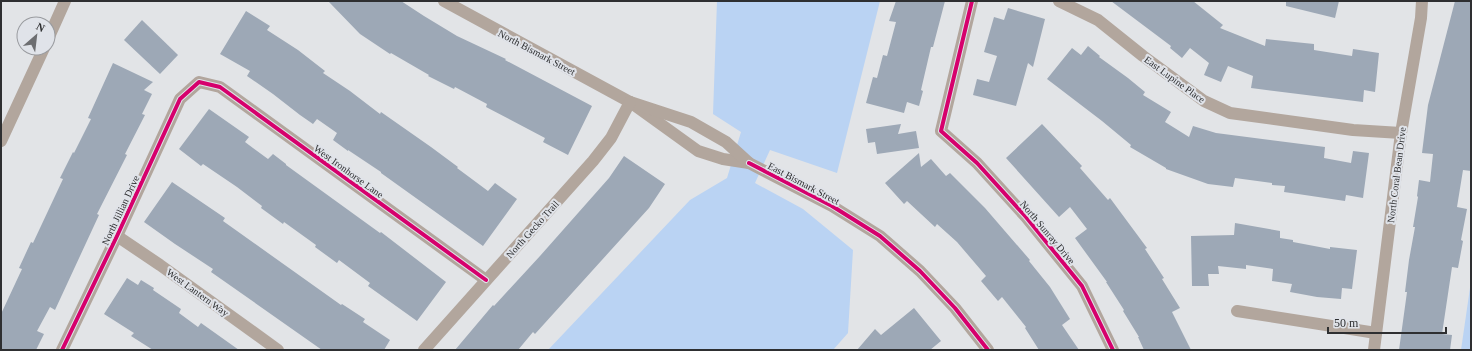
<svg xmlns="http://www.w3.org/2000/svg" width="1472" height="351" viewBox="0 0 1472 351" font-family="Georgia,serif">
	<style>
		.green { fill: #bad3f3 }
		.building { fill: #9da8b6 }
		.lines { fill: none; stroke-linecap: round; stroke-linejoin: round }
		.minor { stroke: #b2a69d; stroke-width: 12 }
		.cycleway-casing { stroke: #e0e3e9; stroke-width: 6 }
		.cycleway { stroke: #d6006c; stroke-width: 4 }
		.labels { text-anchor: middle; stroke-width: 4; stroke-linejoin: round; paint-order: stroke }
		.street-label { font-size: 10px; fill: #2e2f31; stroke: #e0e3e9 }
	</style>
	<rect width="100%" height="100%" fill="#e2e4e7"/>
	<g class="green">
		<polygon points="717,1 880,1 837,173 770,150 755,183 803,209 853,250 848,333 833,350 548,350 690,200 727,178 741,132 713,114"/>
		<polygon points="1471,281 1471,350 1461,350"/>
	</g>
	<g class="building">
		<polygon points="328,1 401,1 424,16 457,36 506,59 505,60 592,106 568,155 543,142 545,138 486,107 487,104 455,87 454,89 428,76 429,75 391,53 390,54 360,34"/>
		<polygon points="896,1 945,1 933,47 931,47 921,90 923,91 919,106 907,102 904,113 866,103 873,77 877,78 883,55 887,56 896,22 889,21"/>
		<polygon points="1111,1 1193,1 1223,25 1220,28 1265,46 1266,39 1314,44 1314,50 1352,56 1353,49 1379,53 1375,92 1364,90 1363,102 1251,88 1253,76 1228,66 1221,82 1204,75 1209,63 1190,48 1182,58 1170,48 1171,46"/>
		<polygon points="1286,1 1339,1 1335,18 1286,6"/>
		<polygon points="1455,1 1471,1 1471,171 1463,170 1457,207 1467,209 1461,240 1463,241 1458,268 1452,267 1442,334 1452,335 1450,350 1399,350 1407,292 1405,292 1409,260 1415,227 1413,227 1418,197 1417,196 1419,180 1430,182 1433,154 1422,153 1428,105"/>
		<polygon points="1008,8 1045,19 1033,67 1028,63 1016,106 973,95 977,79 989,82 997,56 984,52 994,17 1004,20"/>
		<polygon points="246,11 270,26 267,30 298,50 325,71 323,73 350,91 380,114 381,112 431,147 458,167 457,168 488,191 495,183 517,199 483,246 381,173 381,172 348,150 348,151 333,140 337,133 317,119 313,124 300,115 273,94 247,76 250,71 220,54"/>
		<polygon points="142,20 178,55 160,74 124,40"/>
		<polygon points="1088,46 1100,56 1099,57 1128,78 1145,92 1143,95 1171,112 1165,122 1189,137 1193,126 1216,133 1325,147 1324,158 1351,163 1353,151 1369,153 1363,198 1346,195 1345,201 1298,194 1284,192 1285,186 1272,185 1272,183 1235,178 1233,187 1208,184 1166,169 1166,168 1130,147 1131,145 1102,121 1047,79 1072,48 1081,55"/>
		<polygon points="113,63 153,82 144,90 152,94 142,114 145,115 125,154 127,155 97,214 99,215 55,310 50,307 37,331 44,334 36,350 1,350 1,314 22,269 19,268 31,242 33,243 63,179 60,178 73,152 74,153 91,119 88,118"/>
		<polygon points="209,109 249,137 245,142 268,159 273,154 286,164 286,165 380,233 381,232 446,282 417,321 368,286 370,283 339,260 337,263 315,247 316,245 284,222 283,224 261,208 262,206 237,187 203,164 201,166 179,149"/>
		<polygon points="901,124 898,134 916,131 919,148 877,154 875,142 868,143 866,129"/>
		<polygon points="1042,124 1082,166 1080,168 1108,200 1110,198 1147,248 1145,249 1164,278 1162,279 1180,308 1172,312 1191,350 1144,350 1138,337 1139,337 1123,311 1124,310 1106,282 1107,282 1075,238 1087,229 1070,207 1059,217 1006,158"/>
		<polygon points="919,153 921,167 931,159 946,176 950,173 985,208 1030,260 1029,261 1050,287 1070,319 1062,325 1079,350 1039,350 1025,328 1026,327 1002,297 998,301 981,281 986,276 957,242 937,224 935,227 907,201 904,204 885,183"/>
		<polygon points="624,156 665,184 649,208 535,334 533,332 518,350 455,350 493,305 494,306 540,256 609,178"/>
		<polygon points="172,182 225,218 223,221 341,305 342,304 365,319 363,322 390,340 384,350 322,350 211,272 213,269 175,244 144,222"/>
		<polygon points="1235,223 1280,231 1280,238 1293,240 1293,242 1330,249 1330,247 1357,250 1352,289 1342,288 1341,299 1317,297 1290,292 1292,284 1272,281 1273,269 1246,265 1246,269 1218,266 1219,274 1208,274 1209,286 1192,286 1191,236 1234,235"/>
		<polygon points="127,278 138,285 141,280 154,288 153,290 181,309 179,313 198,327 201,323 239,350 153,350 131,336 134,333 104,314"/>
		<polygon points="914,308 941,341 930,350 857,350 875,329 881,335"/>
	</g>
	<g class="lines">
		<g class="minor">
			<polyline points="444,1 630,102 698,151 723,159 749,163"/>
			<polyline points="972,1 941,131 977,163 1026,217 1082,286 1113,350"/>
			<polyline points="1059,1 1098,20 1143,56 1204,101 1230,113 1353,130 1401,133"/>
			<polyline points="48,39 65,1"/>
			<polyline points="630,102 691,122 726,142 749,163 832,206 880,236 920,271 955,308 988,350"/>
			<polyline points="1,141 44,48"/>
			<polyline points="117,236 160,265 278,350"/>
			<polyline points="1237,311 1376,333"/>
			<polyline points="62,350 117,236 180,99 199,82 220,87 486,280"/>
			<polyline points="424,350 593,161 611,138 630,102"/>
			<polyline points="1374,350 1401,133 1421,18 1422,1"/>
		</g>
		<defs>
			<g id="cycleway">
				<polyline points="972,1 941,131 977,163 1026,217 1082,286 1113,350"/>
				<polyline points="749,163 832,206 880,236 920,271 955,308 988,350"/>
				<polyline points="62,350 117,236 180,99 199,82 220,87 486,280"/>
			</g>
		</defs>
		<use href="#cycleway" class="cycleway-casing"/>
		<use href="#cycleway" class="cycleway"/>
	</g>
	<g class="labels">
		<g class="street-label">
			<text transform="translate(537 52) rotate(28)" y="4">North Bismark Street</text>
			<text transform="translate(1175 79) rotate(36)" y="4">East Lupine Place</text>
			<text transform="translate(349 171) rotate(36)" y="4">West Ironhorse Lane</text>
			<text transform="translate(1396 175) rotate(-83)" y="4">North Coral Bean Drive</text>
			<text transform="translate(804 183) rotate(28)" y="4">East Bismark Street</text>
			<text transform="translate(120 210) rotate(-65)" y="4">North Jillian Drive</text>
			<text transform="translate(532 229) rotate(-48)" y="4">North Gecko Trail</text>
			<text transform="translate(1048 232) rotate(50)" y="4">North Sunray Drive</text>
			<text transform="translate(198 292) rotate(36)" y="4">West Lantern Way</text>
		</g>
	</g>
	<rect width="1472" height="351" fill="none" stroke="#2e2f31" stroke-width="4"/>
	<g transform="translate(36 36) rotate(28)"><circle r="19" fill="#e0e3e9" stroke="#999b9f"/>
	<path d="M0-3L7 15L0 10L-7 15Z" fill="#6d6e71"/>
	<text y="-6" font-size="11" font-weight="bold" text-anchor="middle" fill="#2e2f31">N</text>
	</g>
	<path d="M1328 327v6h118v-6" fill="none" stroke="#2e2f31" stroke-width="2"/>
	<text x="1334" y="327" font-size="12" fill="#2e2f31" stroke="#e0e3e9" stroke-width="3" paint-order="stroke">50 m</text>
</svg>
